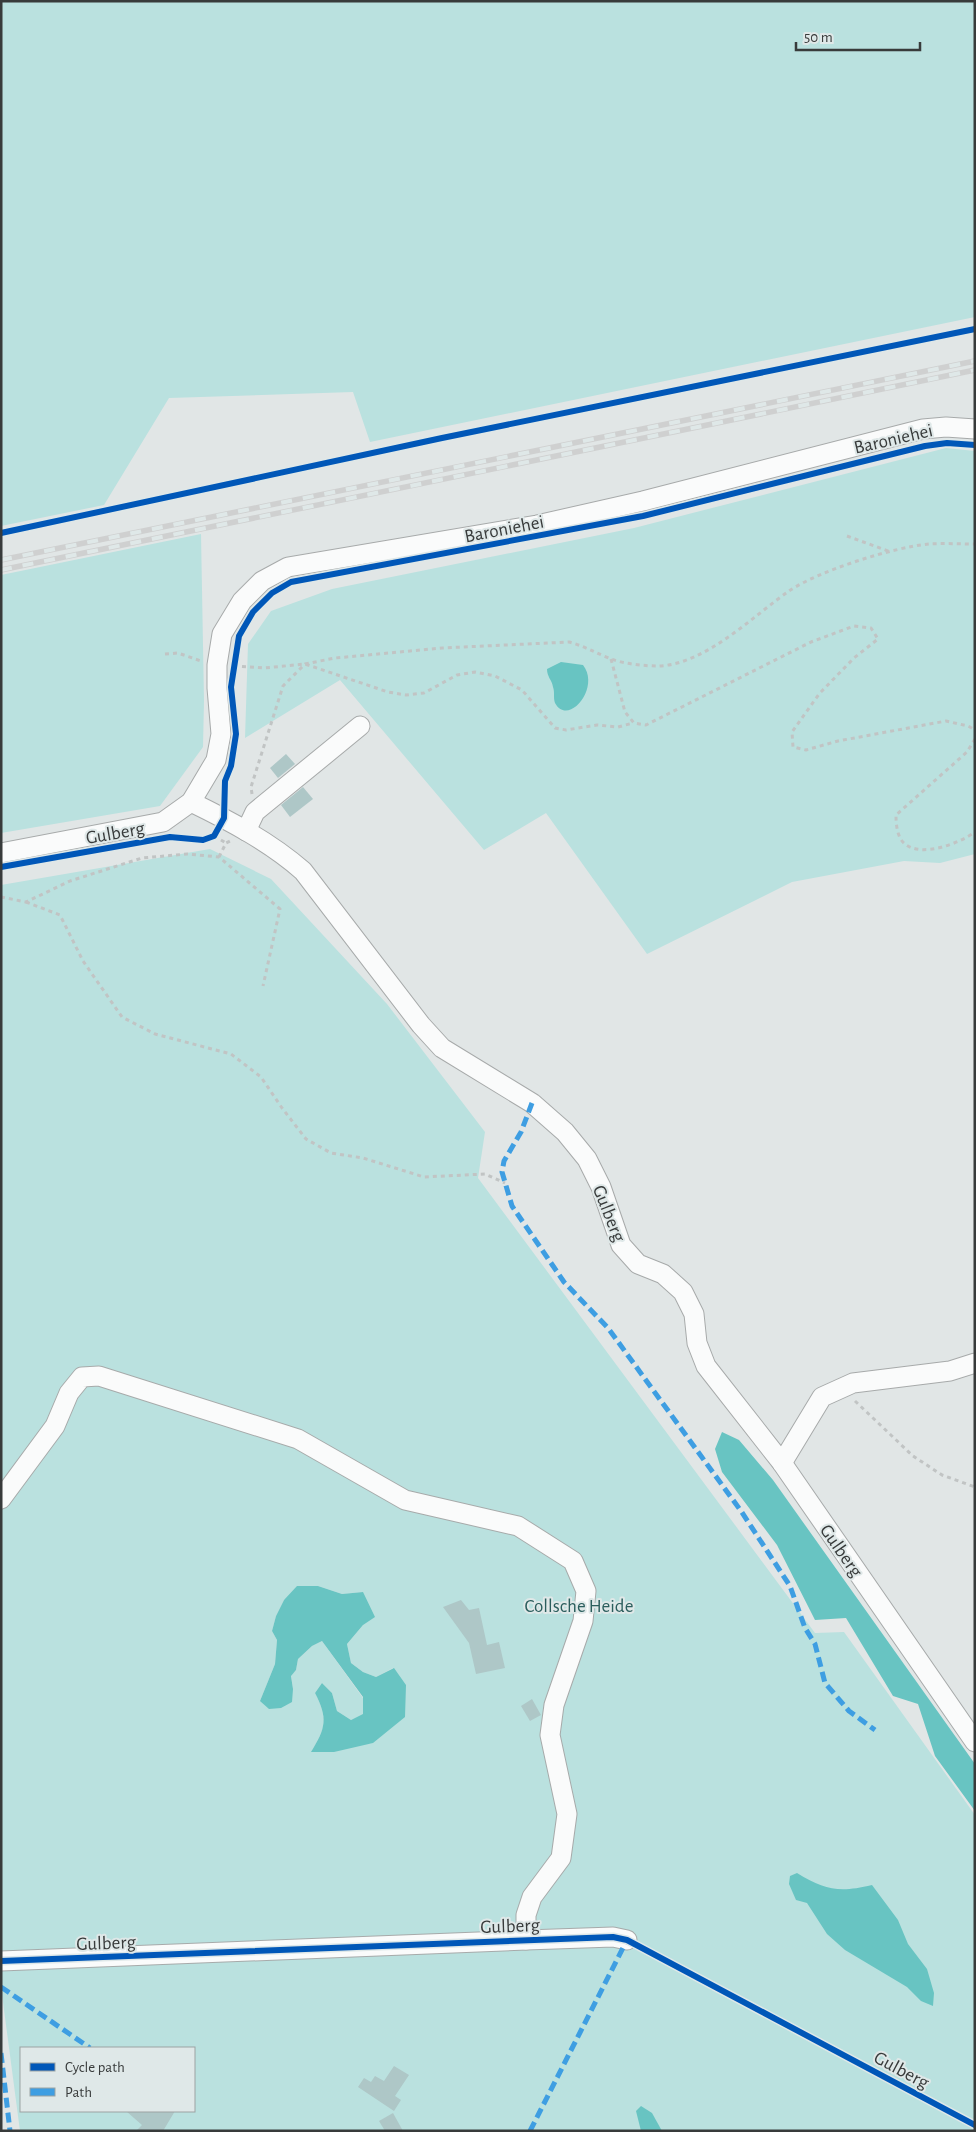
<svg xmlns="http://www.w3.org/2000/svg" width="976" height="2132" viewBox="0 0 976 2132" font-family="'Alegreya Sans',sans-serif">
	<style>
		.green { fill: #bae1df; fill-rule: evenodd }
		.water { fill: #68c4c2 }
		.building { fill: #aec7c7 }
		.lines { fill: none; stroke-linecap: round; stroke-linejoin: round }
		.minor-casing { stroke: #a7aaaa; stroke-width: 21 }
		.path { stroke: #c1c4c4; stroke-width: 3; stroke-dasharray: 4 4; stroke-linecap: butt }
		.minor { stroke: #fafbfb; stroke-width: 19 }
		.rail-casing { stroke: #cfd0d0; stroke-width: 5.5 }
		.rail { stroke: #dfe8e8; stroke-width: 4; stroke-dasharray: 11; stroke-linecap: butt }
		.quiet { stroke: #3e9ee2; stroke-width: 5; stroke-dasharray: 10 5; stroke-linecap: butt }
		.cycleway-casing { stroke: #dfe8e8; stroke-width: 9 }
		.cycleway { stroke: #0057b8; stroke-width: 6 }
		.labels { text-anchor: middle; stroke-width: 4; stroke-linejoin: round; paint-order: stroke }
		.street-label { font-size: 19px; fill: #383b3b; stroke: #dfe8e8 }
		.park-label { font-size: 19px; fill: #2b5e5d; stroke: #dfe8e8 }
	</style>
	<rect width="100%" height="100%" fill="#e1e6e6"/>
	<g class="green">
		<polygon points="1,1 975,1 975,317 370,442 353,392 169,398 104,505 1,526"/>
		<polygon points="946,448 975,451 975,854 940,863 904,861 792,882 647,954 546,813 484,850 340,680 245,738 248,644 271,611 332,589 634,528"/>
		<polygon points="201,534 204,701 203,747 160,806 1,833 1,575"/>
		<path d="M210 849 271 879 387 1004 485 1132 478 1178 815 1633 844 1632 975 1815V2131H20L1 1987V885ZM318 1586 342 1594 363 1592V1625L347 1644 351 1663 363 1672 376 1677 393 1668 373 1743 312 1751C326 1727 328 1718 315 1693L322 1683 332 1693 337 1711 351 1720 363 1715V1698L322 1641 312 1646 298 1659 296 1670 291 1675 293 1689 260 1701 275 1664 277 1640 272 1631 276 1616 284 1600ZM21 2048H194V2111H21Z"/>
	</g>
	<g class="water">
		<path d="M561 662 583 665C601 688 568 727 555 703 553 698 555 692 553 687 552 680 547 677 547 669Z"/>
		<polygon points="722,1432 739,1440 773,1480 975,1764 975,1811 935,1756 918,1704 893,1696 846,1618 815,1620 777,1545 722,1472 715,1449"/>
		<path d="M297 1586H318L342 1594 363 1592 375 1617 363 1625 347 1644 351 1663 363 1672 376 1677 394 1668 406 1685 405 1717 373 1743 334 1752H311C326 1728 328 1718 315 1693L322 1683 332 1693 337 1711 351 1720 363 1714V1697L322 1641 312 1646 298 1659 296 1670 291 1676 293 1689 292 1702 281 1708 269 1709 260 1701 275 1664 277 1640 272 1631 276 1616 284 1600Z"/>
		<path d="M797 1873C825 1890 839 1893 872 1885L898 1920 908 1944 927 1969 934 1993 933 2006 921 2001 907 1987 845 1950 827 1934 807 1903 796 1900 789 1884 790 1876Z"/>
		<polygon points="641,2106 652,2113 662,2131 641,2131 636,2111"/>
	</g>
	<g class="building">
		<polygon points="286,754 295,764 278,778 270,768"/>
		<polygon points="303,787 313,799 290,817 281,805"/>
		<polygon points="461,1600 469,1610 479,1608 487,1645 499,1642 505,1668 476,1674 469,1643 443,1607"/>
		<polygon points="532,1699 541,1715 530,1721 521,1706"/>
		<polygon points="394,2066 409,2075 395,2096 401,2100 394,2111 358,2087 364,2078 371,2082 375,2076 384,2081"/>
		<polygon points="126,2111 175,2111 163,2131 136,2131 142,2125"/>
		<polygon points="393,2113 403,2131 385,2131 379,2121"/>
	</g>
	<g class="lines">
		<defs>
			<g id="minor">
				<path d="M191 802C230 821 270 842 303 871L421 1025 442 1048 532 1103 565 1132 587 1159 601 1187 621 1245 638 1264 663 1274 683 1292 694 1314 697 1343 706 1366 782 1463 975 1742"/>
				<polyline points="246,831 255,812 360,726"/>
				<polyline points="1,853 163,822 191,802 216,760 221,734 217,688 217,665 222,634 242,601 262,581 288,567 537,525 643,501 923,429 946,427 975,429"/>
				<polyline points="782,1463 822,1397 853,1383 950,1371 975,1363"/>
				<polyline points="1,1499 55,1426 69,1393 82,1377 99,1376 298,1439 405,1500 518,1526 573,1561 586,1591 583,1621 554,1705 550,1735 567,1814 561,1858 532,1897 526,1915 526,1940"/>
				<polyline points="1,1961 526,1940 613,1937 627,1940"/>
			</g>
		</defs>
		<use href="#minor" class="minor-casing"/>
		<g class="path">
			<polyline points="847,536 891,552"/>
			<polyline points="165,654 178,653 201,661"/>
			<polyline points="611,659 625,712 634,723 646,725 811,642 854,626 871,628 878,639 854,658 819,694 792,732 793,747 806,750 838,741 946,721 968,726 975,730"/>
			<polyline points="234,666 264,668 305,664 388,692 406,695 424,693 457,675 475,672 495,676 522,690 555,728 566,730 597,725 618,727 633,723"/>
			<path d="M975 739 967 752 896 815C896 824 897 838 905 844 922 858 960 843 975 832"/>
			<path d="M252 794 251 787 283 686 305 664 335 658 442 648 569 642C584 646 596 653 611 659 625 664 644 666 659 666 706 664 753 616 789 591 818 571 894 547 929 544 944 543 960 544 975 544"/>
			<polyline points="214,836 226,843"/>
			<polyline points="219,857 226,843 230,841"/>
			<polyline points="1,897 26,902 70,881 142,858 187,854 219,857 280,909 263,986"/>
			<polyline points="26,902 60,915 83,961 122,1017 155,1034 231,1054 261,1077 282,1108 306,1139 331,1153 363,1158 424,1177 485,1174 505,1183"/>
			<polyline points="855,1401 913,1456 942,1475 975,1487"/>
		</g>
		<use href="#minor" class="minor"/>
		<defs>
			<g id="rail">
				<polyline points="1,560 975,361"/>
				<polyline points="1,570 975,370"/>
			</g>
		</defs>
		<use href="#rail" class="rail-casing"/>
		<use href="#rail" class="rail"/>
		<g class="quiet">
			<polyline points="532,1103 521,1132 504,1161 502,1172 512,1206 564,1282 608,1328 741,1511 790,1586 805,1628 815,1644 825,1683 849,1711 875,1730"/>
			<polyline points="1,1987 90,2048"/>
			<polyline points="1,2053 10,2131"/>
			<polyline points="530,2131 627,1940"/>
		</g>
		<defs>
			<g id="cycleway">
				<polyline points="1,533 442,438 975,329"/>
				<polyline points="1,867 170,837 203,840 214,836 224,818 225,781 231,766 236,734 231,687 239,636 253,612 272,593 291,582 643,516 925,446 947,443 975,445"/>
				<polyline points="1,1961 613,1937 627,1940 975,2125"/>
			</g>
		</defs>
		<use href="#cycleway" class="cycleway-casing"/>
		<use href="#cycleway" class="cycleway"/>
	</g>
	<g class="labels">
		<g class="street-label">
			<text transform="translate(893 438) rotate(-13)" y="7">Baroniehei</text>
			<text transform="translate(504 528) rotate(-11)" y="7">Baroniehei</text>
			<text transform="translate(115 832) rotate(-10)" y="7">Gulberg</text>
			<text transform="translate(610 1213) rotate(68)" y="7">Gulberg</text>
			<text transform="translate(842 1550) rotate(55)" y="7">Gulberg</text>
			<text transform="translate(510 1925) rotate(-2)" y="7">Gulberg</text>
			<text transform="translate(106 1942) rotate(-2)" y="7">Gulberg</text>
			<text transform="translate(902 2069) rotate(28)" y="7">Gulberg</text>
		</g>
		<g class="park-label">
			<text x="579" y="1612">Collsche Heide</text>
		</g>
	</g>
	<rect width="976" height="2132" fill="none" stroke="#383b3b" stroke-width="5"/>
	<rect x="20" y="2047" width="175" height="65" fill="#dfe8e8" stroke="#9ca3a3"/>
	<rect x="30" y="2063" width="25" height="8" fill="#0057b8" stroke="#9ca3a3"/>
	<text x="65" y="2072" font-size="15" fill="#383b3b">Cycle path</text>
	<rect x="30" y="2088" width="25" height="8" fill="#3e9ee2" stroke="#9ca3a3"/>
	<text x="65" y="2097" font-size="15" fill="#383b3b">Path</text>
	<path d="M796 42v8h124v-8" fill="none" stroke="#383b3b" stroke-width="2.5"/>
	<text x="804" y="42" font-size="15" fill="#383b3b" stroke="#dfe8e8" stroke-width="4" paint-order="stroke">50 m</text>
</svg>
